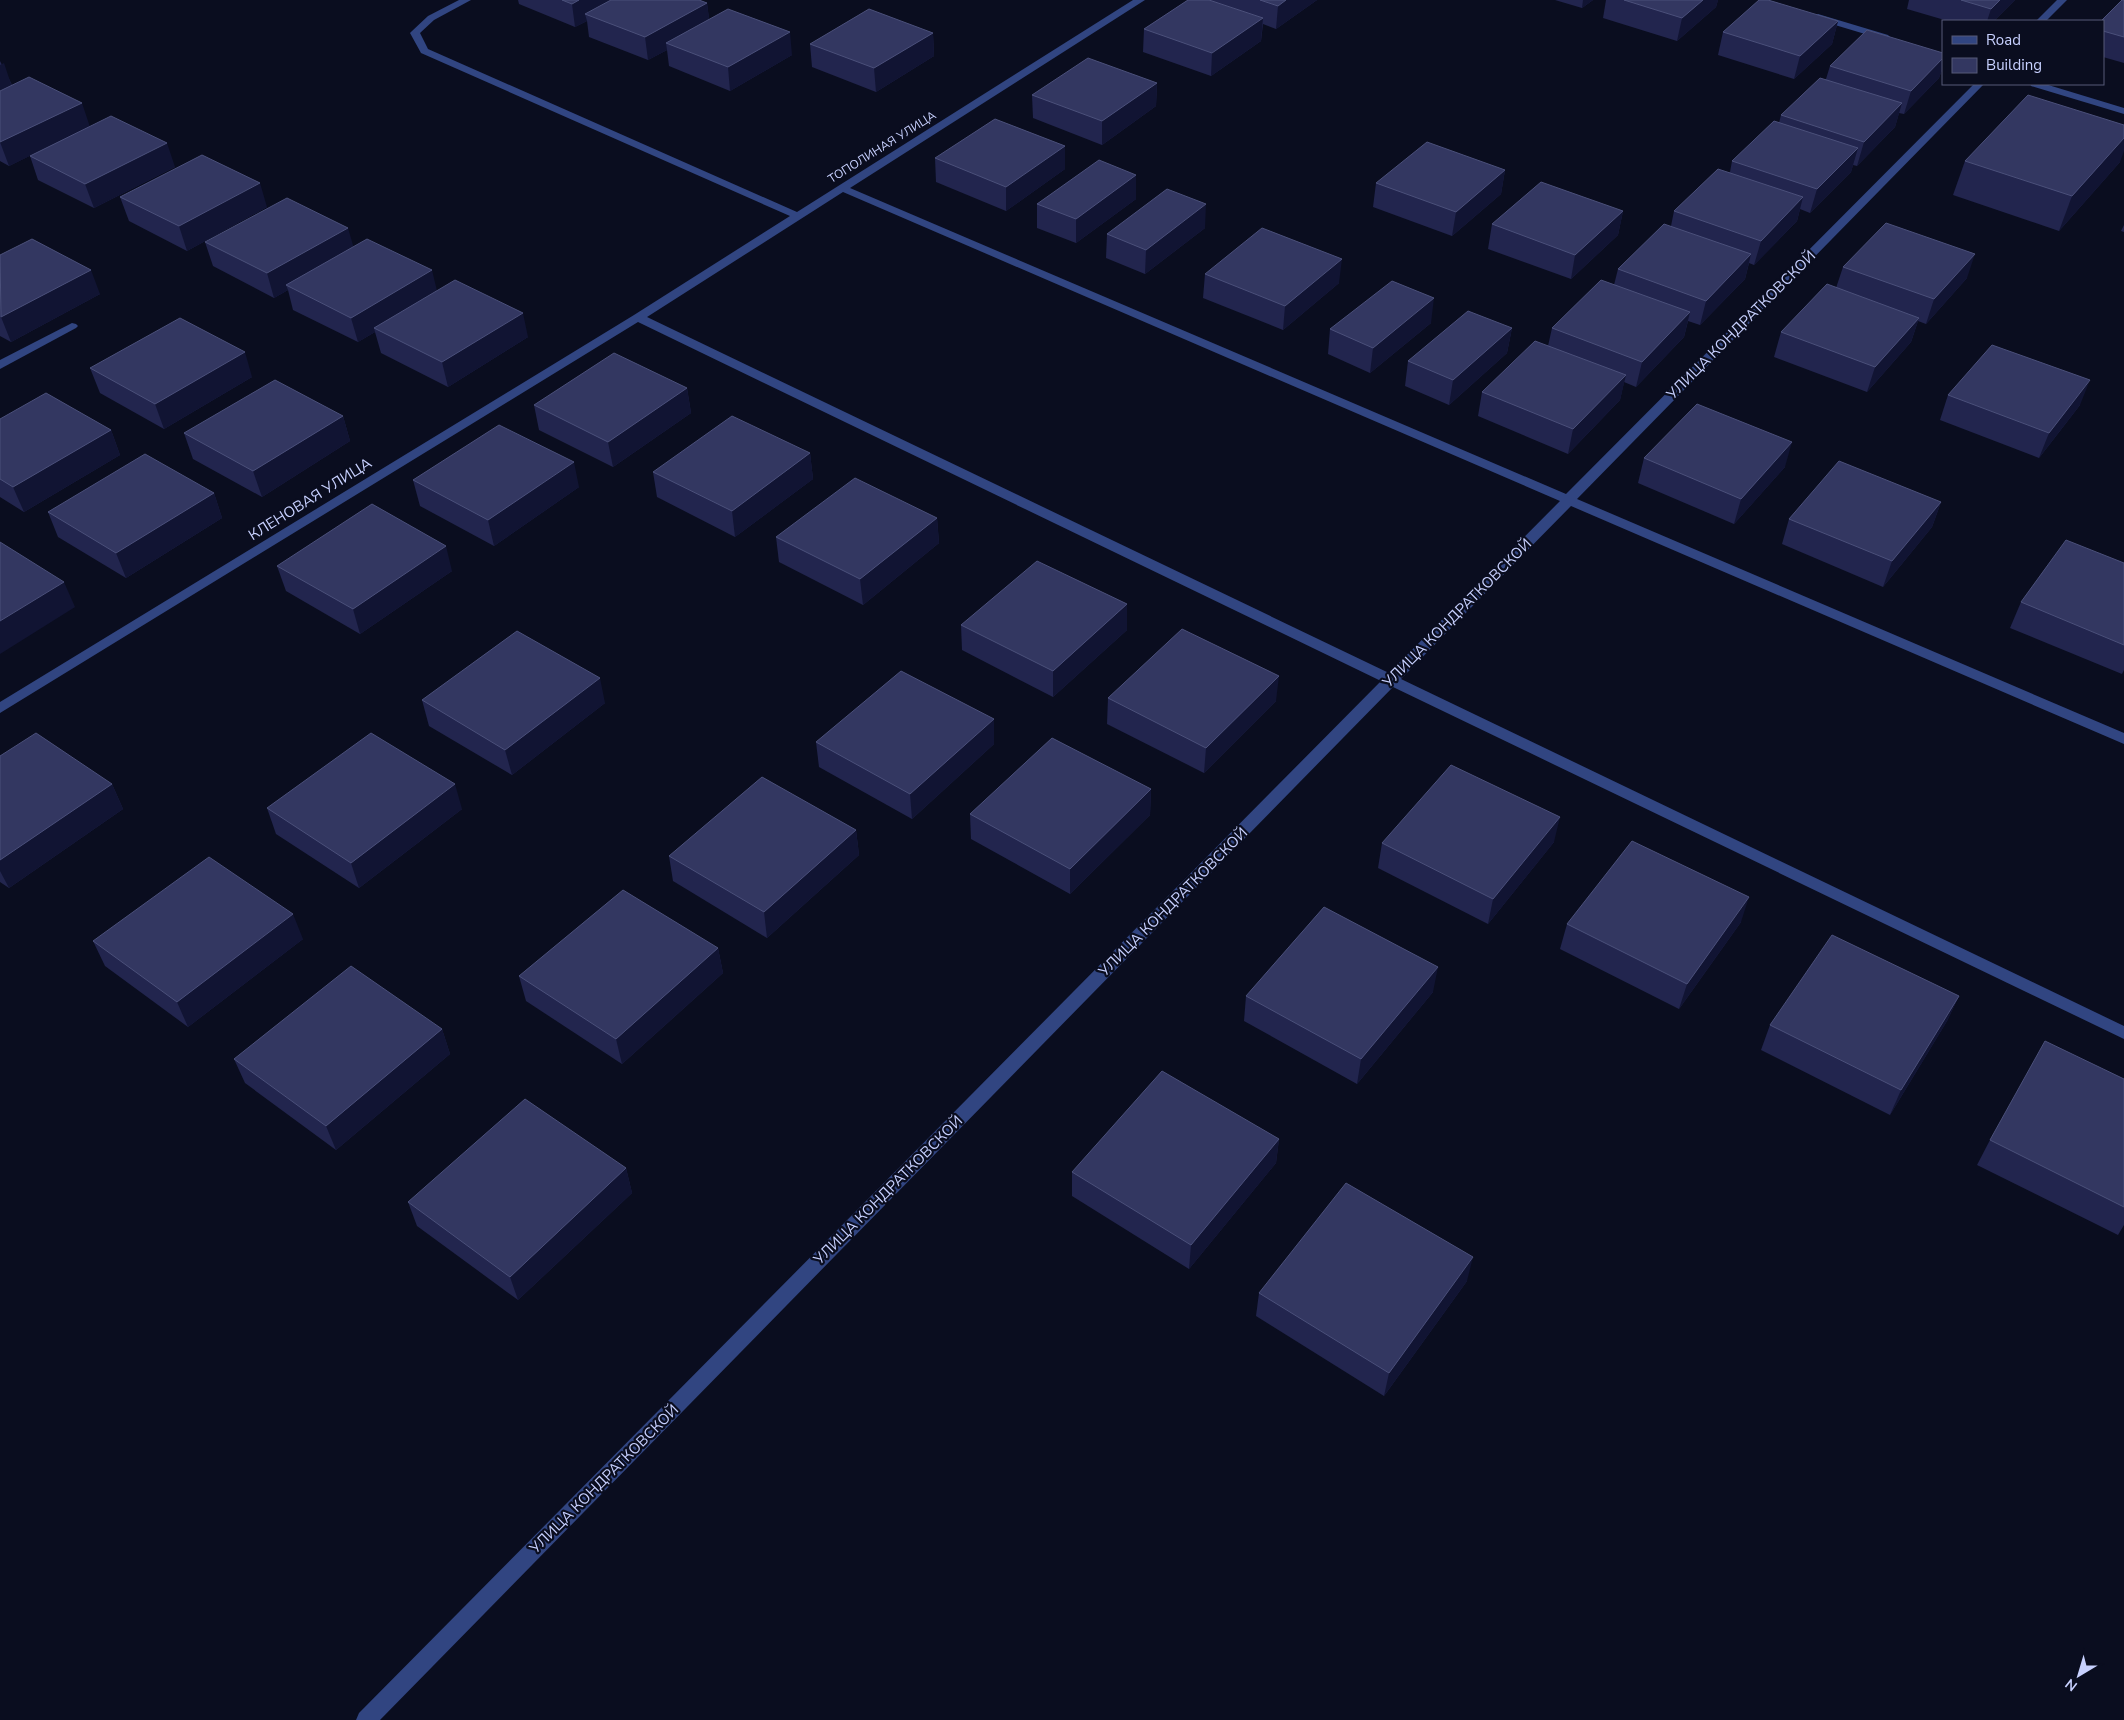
<svg xmlns="http://www.w3.org/2000/svg" width="2124" height="1720" viewBox="0 0 2124 1720" font-family="'Nunito Sans',sans-serif">
	<style>
		.lines { fill: none; stroke-linecap: round; stroke-linejoin: round }
		.minor { fill: #314581; fill-rule: evenodd }
		.wall { fill: #22254e }
		.shaded-wall { fill: #111433 }
		.building { fill: #333761; stroke: #4b507a }
		.labels { text-anchor: middle; stroke-width: 4.5; stroke-linejoin: round; paint-order: stroke }
		.far-street-label { font-size: 12px; fill: #c8d1ff; stroke: #0a0d1f }
		.street-label { font-size: 15px; fill: #c8d1ff; stroke: #0a0d1f }
	</style>
	<rect width="100%" height="100%" fill="#0a0d1f"/>
	<g class="lines">
		<g class="minor">
			<path d="M459 0H471L434 20 420 33 428 49 797 212 1133 0H1145L850 188 1566 494 1974 84H1984L1577 499 2124 733V744L1571 506 1401 679 2124 1026V1039L1393 687 380 1720H356L359 1713 1381 681 638 322 0 713V702L634 315 790 216 421 53 410 33 412 31 428 16ZM843 192 1560 501 1389 673 647 317Z"/>
			<polygon points="2057,0 2067,0 2046,21 2036,21"/>
			<polygon points="1818,14 1888,35 1890,37 1885,40 1815,19 1813,17"/>
			<polygon points="2030,84 2045,84 2124,108 2124,114 2031,86"/>
			<polygon points="72,323 76,324 78,326 76,328 0,369 0,360"/>
		</g>
	</g>
	<g class="wall">
		<polygon points="518,0 699,0 707,3 709,19 792,55 730,91 669,66 667,50 648,60 589,37 587,21 575,27 519,4"/>
		<polygon points="1188,0 1317,0 1276,29 1263,24 1261,41 1211,76 1143,52 1144,29"/>
		<polygon points="1555,0 1593,0 1582,8"/>
		<polygon points="1606,0 1718,0 1716,7 1677,41 1603,18"/>
		<polygon points="1909,0 2015,0 1994,21 1948,21 1907,9"/>
		<polygon points="2124,0 2124,63 2103,57 2103,21"/>
		<polygon points="1838,21 1832,44 1794,79 1718,55 1723,32"/>
		<polygon points="933,33 934,56 876,92 812,67 810,44"/>
		<polygon points="1943,53 1943,67 1939,78 1904,114 1899,113 1895,127 1857,166 1853,165 1851,172 1810,213 1800,209 1797,221 1754,265 1749,263 1745,279 1700,325 1688,321 1684,337 1636,387 1624,382 1620,400 1568,454 1478,416 1482,392 1548,346 1552,328 1614,285 1618,269 1671,226 1674,211 1730,172 1732,161 1779,123 1781,115 1826,79 1830,66"/>
		<polygon points="0,61 12,85 90,127 175,167 94,208 38,180 30,156 80,131 9,166 0,161"/>
		<polygon points="1157,83 1156,106 1102,145 1033,118 1032,95"/>
		<polygon points="1065,146 1065,169 1006,211 936,182 935,158"/>
		<polygon points="1965,161 2120,162 2059,231 1953,195"/>
		<polygon points="1505,170 1501,194 1452,236 1373,207 1376,183"/>
		<polygon points="1136,175 1136,199 1076,243 1037,228 1037,204"/>
		<polygon points="120,197 267,207 187,251 129,221"/>
		<polygon points="1623,211 1618,235 1571,279 1488,249 1492,224"/>
		<polygon points="2124,225 2124,232 2121,231"/>
		<polygon points="1205,228 1145,274 1106,258 1107,234"/>
		<polygon points="205,242 353,247 437,291 528,337 448,387 381,353 375,332 358,342 293,310 288,290 274,298 213,266"/>
		<polygon points="0,255 100,294 11,342 0,336"/>
		<polygon points="1843,267 1967,278 1926,324 1918,321 1911,342 1867,392 1774,357 1781,332 1836,288"/>
		<polygon points="1205,274 1339,283 1283,330 1203,298"/>
		<polygon points="1431,323 1370,373 1328,354 1330,329"/>
		<polygon points="1512,328 1507,353 1449,405 1405,386 1408,361"/>
		<polygon points="90,368 252,377 164,429 100,393"/>
		<polygon points="687,388 691,413 613,467 539,430 534,405"/>
		<polygon points="1948,395 2080,405 2039,458 1940,420"/>
		<polygon points="343,416 350,441 262,497 193,459 184,433"/>
		<polygon points="0,419 111,430 120,455 24,512 0,497"/>
		<polygon points="810,453 813,479 735,537 657,497 653,472"/>
		<polygon points="1644,458 1785,467 1734,524 1638,483"/>
		<polygon points="413,480 579,487 494,546 420,506"/>
		<polygon points="214,493 222,518 126,578 58,537 48,512"/>
		<polygon points="1941,502 1932,527 1883,587 1782,544 1789,519"/>
		<polygon points="937,518 939,543 863,605 779,562 776,537"/>
		<polygon points="2124,563 2124,670 2122,674 2010,628 2021,602"/>
		<polygon points="277,566 452,571 360,634 286,591"/>
		<polygon points="1127,604 1127,630 1053,697 962,650 961,625"/>
		<polygon points="1108,698 1276,701 1204,773 1107,724"/>
		<polygon points="422,700 605,703 512,775 429,726"/>
		<polygon points="816,742 994,744 912,819 819,767"/>
		<polygon points="0,756 112,784 123,809 9,888 0,882"/>
		<polygon points="1151,789 1150,815 1070,894 971,839 970,814"/>
		<polygon points="267,808 462,809 359,888 276,834"/>
		<polygon points="856,830 859,855 767,938 673,881 669,856"/>
		<polygon points="1554,842 1488,924 1378,868 1382,843"/>
		<polygon points="1741,922 1679,1009 1560,949 1567,924"/>
		<polygon points="303,939 188,1027 105,966 93,941"/>
		<polygon points="718,948 723,973 622,1064 526,1001 519,976"/>
		<polygon points="1433,992 1357,1084 1244,1021 1246,996"/>
		<polygon points="1959,996 1947,1021 1890,1115 1761,1050 1770,1025"/>
		<polygon points="442,1029 450,1054 336,1150 245,1083 234,1059"/>
		<polygon points="2124,1079 2124,1225 2118,1235 1977,1165 1990,1140"/>
		<polygon points="1279,1139 1276,1163 1189,1269 1072,1196 1072,1172"/>
		<polygon points="626,1168 632,1193 518,1300 417,1226 408,1202"/>
		<polygon points="1467,1281 1384,1396 1256,1316 1259,1293"/>
	</g>
	<g class="shaded-wall">
		<polygon points="579,0 626,0 585,14 587,21 575,27 572,4"/>
		<polygon points="1286,0 1317,0 1276,29 1278,6"/>
		<polygon points="1583,0 1593,0 1582,8"/>
		<polygon points="1703,0 1718,0 1716,7 1677,41 1682,18"/>
		<polygon points="2000,0 2015,0 1994,21 1987,21 1991,9"/>
		<polygon points="707,3 710,26 666,43 667,50 648,60 645,37"/>
		<polygon points="1263,18 1261,41 1211,76 1212,53"/>
		<polygon points="1838,21 1832,44 1794,79 1800,56"/>
		<polygon points="790,32 792,55 730,91 728,67"/>
		<polygon points="933,33 934,56 876,92 874,68"/>
		<polygon points="1943,58 1943,67 1939,78 1904,114 1911,91"/>
		<polygon points="4,63 12,87 0,92 0,65"/>
		<polygon points="1157,83 1156,106 1102,145 1102,121"/>
		<polygon points="82,103 90,127 9,166 0,142"/>
		<polygon points="1902,103 1895,127 1857,166 1864,142"/>
		<polygon points="2124,138 2124,151 2120,162 2059,231 2072,196"/>
		<polygon points="167,143 175,167 94,208 85,184"/>
		<polygon points="1065,146 1065,169 1006,211 1006,187"/>
		<polygon points="1858,148 1851,172 1810,213 1817,189"/>
		<polygon points="1505,170 1501,194 1452,236 1456,212"/>
		<polygon points="1136,175 1136,199 1076,243 1076,219"/>
		<polygon points="260,183 267,207 187,251 179,226"/>
		<polygon points="1803,197 1797,221 1754,265 1761,241"/>
		<polygon points="1206,204 1205,228 1145,274 1146,250"/>
		<polygon points="1623,211 1618,235 1571,279 1575,255"/>
		<polygon points="348,228 355,252 286,285 288,290 274,298 267,273"/>
		<polygon points="1751,254 1745,279 1700,325 1706,301"/>
		<polygon points="1975,254 1967,278 1926,324 1934,299"/>
		<polygon points="1342,259 1339,283 1283,330 1285,306"/>
		<polygon points="91,270 100,294 11,342 1,317"/>
		<polygon points="432,270 438,295 374,328 375,332 358,342 351,318"/>
		<polygon points="1434,298 1431,323 1370,373 1373,348"/>
		<polygon points="1690,312 1684,337 1636,387 1642,362"/>
		<polygon points="523,313 528,337 448,387 442,362"/>
		<polygon points="1919,318 1911,342 1867,392 1875,367"/>
		<polygon points="1512,328 1507,353 1449,405 1453,380"/>
		<polygon points="245,352 252,377 164,429 155,404"/>
		<polygon points="1626,375 1620,400 1568,454 1573,429"/>
		<polygon points="2090,380 2080,405 2039,458 2049,433"/>
		<polygon points="687,388 691,413 613,467 608,442"/>
		<polygon points="343,416 350,441 262,497 253,471"/>
		<polygon points="111,430 120,455 24,512 13,487"/>
		<polygon points="1792,442 1785,467 1734,524 1741,499"/>
		<polygon points="810,453 813,479 735,537 732,511"/>
		<polygon points="574,462 579,487 494,546 488,520"/>
		<polygon points="214,493 222,518 126,578 116,553"/>
		<polygon points="1941,502 1932,527 1883,587 1892,561"/>
		<polygon points="937,518 939,543 863,605 860,579"/>
		<polygon points="446,546 452,571 360,634 353,609"/>
		<polygon points="64,582 75,607 0,654 0,621"/>
		<polygon points="1127,604 1127,630 1053,697 1053,671"/>
		<polygon points="1279,676 1276,701 1204,773 1206,748"/>
		<polygon points="600,678 605,703 512,775 505,750"/>
		<polygon points="994,719 994,744 912,819 910,794"/>
		<polygon points="112,784 123,809 9,888 0,871 0,860"/>
		<polygon points="455,784 462,809 359,888 351,863"/>
		<polygon points="1151,789 1150,815 1070,894 1070,869"/>
		<polygon points="1560,817 1554,842 1488,924 1493,899"/>
		<polygon points="856,830 859,855 767,938 764,912"/>
		<polygon points="1749,897 1741,922 1679,1009 1687,984"/>
		<polygon points="293,914 303,939 188,1027 177,1002"/>
		<polygon points="718,948 723,973 622,1064 616,1039"/>
		<polygon points="1438,967 1433,992 1357,1084 1361,1059"/>
		<polygon points="1959,996 1947,1021 1890,1115 1901,1090"/>
		<polygon points="442,1029 450,1054 336,1150 326,1126"/>
		<polygon points="1279,1139 1276,1163 1189,1269 1191,1245"/>
		<polygon points="626,1168 632,1193 518,1300 510,1277"/>
		<polygon points="1473,1257 1467,1281 1384,1396 1389,1373"/>
	</g>
	<g class="building">
		<polygon points="562,0 579,0 572,4"/>
		<polygon points="611,0 699,0 707,3 645,37 585,14"/>
		<polygon points="1188,0 1209,0 1263,18 1212,53 1144,29"/>
		<polygon points="1260,0 1286,0 1278,6"/>
		<polygon points="1624,0 1703,0 1682,18"/>
		<polygon points="1759,0 1768,0 1838,21 1800,56 1723,32"/>
		<polygon points="1961,0 2000,0 1991,9"/>
		<polygon points="2122,0 2124,0 2124,37 2103,31 2103,21 2101,21"/>
		<polygon points="728,9 790,32 728,67 666,43"/>
		<polygon points="869,9 933,33 874,68 810,44"/>
		<polygon points="1867,30 1943,53 1943,58 1911,91 1830,66"/>
		<polygon points="1088,58 1157,83 1102,121 1032,95"/>
		<polygon points="29,77 82,103 0,142 0,91"/>
		<polygon points="1820,78 1902,103 1864,142 1781,115"/>
		<polygon points="2028,95 2124,125 2124,138 2072,196 1965,161"/>
		<polygon points="111,116 167,143 85,184 30,156"/>
		<polygon points="995,119 1065,146 1006,187 935,158"/>
		<polygon points="1774,121 1858,148 1817,189 1732,161"/>
		<polygon points="1427,142 1505,170 1456,212 1376,183"/>
		<polygon points="202,155 260,183 179,226 120,197"/>
		<polygon points="1099,160 1136,175 1076,219 1037,204"/>
		<polygon points="1718,169 1803,197 1761,241 1674,211"/>
		<polygon points="1541,182 1623,211 1575,255 1492,224"/>
		<polygon points="1167,189 1206,204 1146,250 1107,234"/>
		<polygon points="287,198 348,228 267,273 205,242"/>
		<polygon points="1886,223 1975,254 1934,299 1843,267"/>
		<polygon points="1664,224 1751,254 1706,301 1618,269"/>
		<polygon points="1262,228 1342,259 1285,306 1205,274"/>
		<polygon points="32,239 91,270 1,317 0,255"/>
		<polygon points="367,239 432,270 351,318 286,285"/>
		<polygon points="455,280 523,313 442,362 374,328"/>
		<polygon points="1601,280 1690,312 1642,362 1552,328"/>
		<polygon points="1392,281 1434,298 1373,348 1330,329"/>
		<polygon points="1827,284 1919,318 1875,367 1781,332"/>
		<polygon points="1468,311 1512,328 1453,380 1408,361"/>
		<polygon points="180,318 245,352 155,404 90,368"/>
		<polygon points="1535,341 1626,375 1573,429 1482,392"/>
		<polygon points="1992,345 2090,380 2049,433 1948,395"/>
		<polygon points="614,353 687,388 608,442 534,405"/>
		<polygon points="275,380 343,416 253,471 184,433"/>
		<polygon points="46,393 111,430 13,487 0,479 0,419"/>
		<polygon points="1697,404 1792,442 1741,499 1644,458"/>
		<polygon points="732,416 810,453 732,511 653,472"/>
		<polygon points="499,425 574,462 488,520 413,480"/>
		<polygon points="145,454 214,493 116,553 48,512"/>
		<polygon points="1839,461 1941,502 1892,561 1789,519"/>
		<polygon points="855,478 937,518 860,579 776,537"/>
		<polygon points="372,504 446,546 353,609 277,566"/>
		<polygon points="2066,540 2124,563 2124,645 2021,602"/>
		<polygon points="0,542 64,582 0,621"/>
		<polygon points="1037,561 1127,604 1053,671 961,625"/>
		<polygon points="1182,629 1279,676 1206,748 1108,698"/>
		<polygon points="517,631 600,678 505,750 422,700"/>
		<polygon points="901,671 994,719 910,794 816,742"/>
		<polygon points="36,733 112,784 0,860 0,756"/>
		<polygon points="371,733 455,784 351,863 267,808"/>
		<polygon points="1052,738 1151,789 1070,869 970,814"/>
		<polygon points="1451,765 1560,817 1493,899 1382,843"/>
		<polygon points="762,777 856,830 764,912 669,856"/>
		<polygon points="1632,841 1749,897 1687,984 1567,924"/>
		<polygon points="209,857 293,914 177,1002 93,941"/>
		<polygon points="623,890 718,948 616,1039 519,976"/>
		<polygon points="1324,907 1438,967 1361,1059 1246,996"/>
		<polygon points="1832,935 1959,996 1901,1090 1770,1025"/>
		<polygon points="351,966 442,1029 326,1126 234,1059"/>
		<polygon points="2045,1041 2124,1079 2124,1207 1990,1140"/>
		<polygon points="1162,1071 1279,1139 1191,1245 1072,1172"/>
		<polygon points="525,1099 626,1168 510,1277 408,1202"/>
		<polygon points="1346,1183 1473,1257 1389,1373 1259,1293"/>
	</g>
	<g class="labels">
		<g class="far-street-label">
			<text transform="translate(882 147) rotate(-32)" y="4">ТОПОЛИНАЯ УЛИЦА</text>
		</g>
		<g class="street-label">
			<text transform="translate(1741 325) rotate(-45)" y="5">УЛИЦА КОНДРАТКОВСКОЙ</text>
			<text transform="translate(310 499) rotate(-32)" y="5">КЛЕНОВАЯ УЛИЦА</text>
			<text transform="translate(1457 613) rotate(-45)" y="5">УЛИЦА КОНДРАТКОВСКОЙ</text>
			<text transform="translate(1173 902) rotate(-45)" y="5">УЛИЦА КОНДРАТКОВСКОЙ</text>
			<text transform="translate(888 1190) rotate(-45)" y="5">УЛИЦА КОНДРАТКОВСКОЙ</text>
			<text transform="translate(604 1479) rotate(-45)" y="5">УЛИЦА КОНДРАТКОВСКОЙ</text>
		</g>
	</g>
	<rect x="1942" y="20" width="162" height="65" fill="#0a0d1f" stroke="#565b79"/>
	<rect x="1952" y="36" width="25" height="8" fill="#314581" stroke="#565b79"/>
	<text x="1986" y="45" font-size="15" fill="#c8d1ff">Road</text>
	<rect x="1952" y="58" width="25" height="15" fill="#333761" stroke="#565b79"/>
	<text x="1986" y="70" font-size="15" fill="#c8d1ff">Building</text>
	<g transform="translate(2079 1675) rotate(218)" stroke="#0a0d1f" stroke-width="4" paint-order="stroke">
	<path d="M0-4L9 19L0 12L-9 19Z" fill="#c8d1ff"/>
	<text y="-8" font-size="14" font-weight="bold" text-anchor="middle" fill="#c8d1ff">N</text>
	</g>
</svg>
